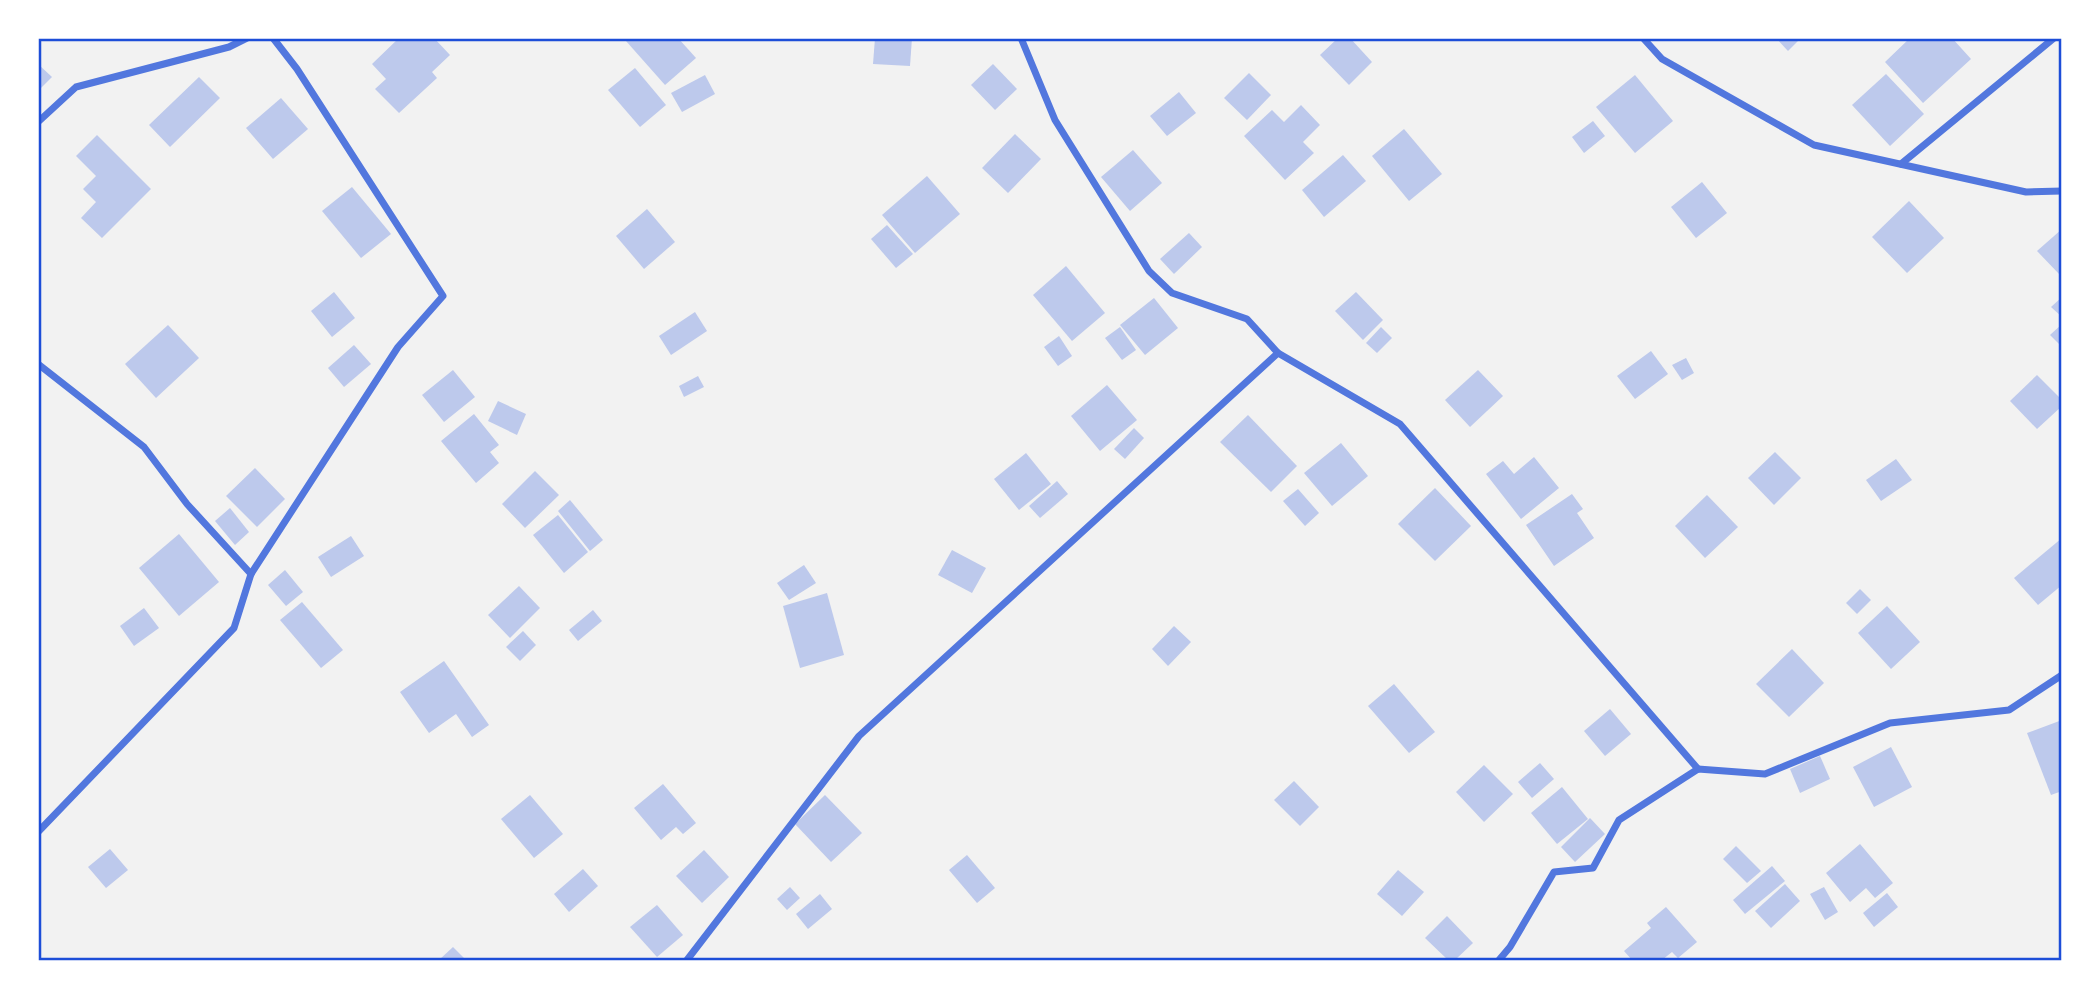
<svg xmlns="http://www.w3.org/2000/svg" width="2100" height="999" viewBox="0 0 2100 999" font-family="'Roboto Condensed',sans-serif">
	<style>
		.building { fill: #bdc9ec }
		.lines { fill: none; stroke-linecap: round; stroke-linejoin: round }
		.minor { stroke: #5277de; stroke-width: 7 }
		.neatline { fill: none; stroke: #1d4ed8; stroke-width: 2.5 }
	</style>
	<rect width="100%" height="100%" fill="#f2f2f2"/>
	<g class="building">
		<polygon points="399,38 434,38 450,55 432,72 437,78 399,113 375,89 386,79 372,64"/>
		<polygon points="629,38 678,38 696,58 665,85 626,41"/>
		<polygon points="875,38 912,38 910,66 873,64"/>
		<polygon points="1338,38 1350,38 1372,62 1349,85 1320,55"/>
		<polygon points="1776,38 1801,38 1788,51"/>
		<polygon points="1910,38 1937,38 1939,41 1952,38 1971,59 1923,103 1885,62"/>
		<polygon points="38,64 52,77 38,91"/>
		<polygon points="993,64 1017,89 995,110 971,85"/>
		<polygon points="635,68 666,105 640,127 608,90"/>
		<polygon points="1249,73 1271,95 1247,120 1224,98"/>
		<polygon points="1886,74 1924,114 1890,146 1852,105"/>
		<polygon points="705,75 715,94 682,112 671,93"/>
		<polygon points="1635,75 1673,121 1635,153 1596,107"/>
		<polygon points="199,77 220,98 170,147 149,125"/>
		<polygon points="1179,92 1196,113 1167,136 1150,116"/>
		<polygon points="281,98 308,129 273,159 246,128"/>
		<polygon points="1301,105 1320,125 1303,142 1314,153 1285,180 1244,136 1272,110 1284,122"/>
		<polygon points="1593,121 1605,136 1584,153 1572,137"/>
		<polygon points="1404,129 1442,174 1409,201 1372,156"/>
		<polygon points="1015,134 1041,159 1008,193 982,168"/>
		<polygon points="97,135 151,189 102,238 81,218 96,202 83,189 96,176 76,156"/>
		<polygon points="1133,150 1162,183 1130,211 1101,177"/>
		<polygon points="1343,155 1366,181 1324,217 1302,190"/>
		<polygon points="927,176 960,214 915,253 882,215"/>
		<polygon points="1702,182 1727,213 1696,238 1671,207"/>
		<polygon points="352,187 391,234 361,258 322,211"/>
		<polygon points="1909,201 1944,238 1907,273 1872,237"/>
		<polygon points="647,209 675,242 644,269 616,236"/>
		<polygon points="887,225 913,254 896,268 871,239"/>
		<polygon points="2062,229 2062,274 2060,275 2037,251"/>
		<polygon points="1189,233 1202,247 1174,274 1160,259"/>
		<polygon points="1066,266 1105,313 1072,341 1033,295"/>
		<polygon points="334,292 355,318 332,337 311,311"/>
		<polygon points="1356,292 1383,320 1363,340 1335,311"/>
		<polygon points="2062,297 2062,317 2051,307"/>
		<polygon points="1154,298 1178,328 1145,355 1120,325"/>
		<polygon points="695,312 707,331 671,355 659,336"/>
		<polygon points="2062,324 2062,347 2050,335"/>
		<polygon points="168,325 199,358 156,398 125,364"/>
		<polygon points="1120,327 1136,350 1122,360 1105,338"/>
		<polygon points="1381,327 1392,338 1377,353 1366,343"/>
		<polygon points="1059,336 1072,356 1058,366 1044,347"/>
		<polygon points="354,345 371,364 344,387 328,368"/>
		<polygon points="1651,351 1668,374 1635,399 1617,376"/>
		<polygon points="1686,358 1694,373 1682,380 1672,365"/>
		<polygon points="453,370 475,397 444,422 422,395"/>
		<polygon points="1478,370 1503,396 1470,427 1445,400"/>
		<polygon points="2037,375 2062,400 2062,406 2037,429 2010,401"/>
		<polygon points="698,376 704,387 684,397 679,386"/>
		<polygon points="1107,385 1137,420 1100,451 1071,416"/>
		<polygon points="498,401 526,414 517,435 488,421"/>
		<polygon points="474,414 499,445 490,452 499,463 476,483 441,441"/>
		<polygon points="1248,415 1297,466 1271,492 1220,442"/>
		<polygon points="1134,428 1144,438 1125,459 1114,449"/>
		<polygon points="1341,443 1368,476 1332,506 1304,473"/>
		<polygon points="1775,452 1801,478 1774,505 1748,478"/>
		<polygon points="1026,453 1051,484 1019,510 994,479"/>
		<polygon points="1534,457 1559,488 1521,519 1486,474 1503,461 1514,474"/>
		<polygon points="1896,459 1912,480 1881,501 1866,480"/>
		<polygon points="255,468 285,499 257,527 226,496"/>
		<polygon points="535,471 559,495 525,528 502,504"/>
		<polygon points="1057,481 1068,494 1040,518 1029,506"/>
		<polygon points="1435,488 1471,526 1435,561 1398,524"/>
		<polygon points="1298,489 1319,513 1305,526 1283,501"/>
		<polygon points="1572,494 1583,509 1577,513 1594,538 1554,566 1526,525"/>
		<polygon points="1707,495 1738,527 1705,558 1675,526"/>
		<polygon points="570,500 603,540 590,551 558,511"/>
		<polygon points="230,508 249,532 235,545 215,521"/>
		<polygon points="558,515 588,552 564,573 533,535"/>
		<polygon points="179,534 219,582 179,616 139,568"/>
		<polygon points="351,536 364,556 331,577 318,557"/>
		<polygon points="2062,538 2062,585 2038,605 2014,578"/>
		<polygon points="952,550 986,568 972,593 938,575"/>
		<polygon points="804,565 816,583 789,600 777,583"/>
		<polygon points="285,570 303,592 286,606 268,585"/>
		<polygon points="519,586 540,608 510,638 488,615"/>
		<polygon points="1860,589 1871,600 1857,614 1846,603"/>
		<polygon points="827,593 844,655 800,668 783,606"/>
		<polygon points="302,602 343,650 321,668 280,620"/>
		<polygon points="1887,606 1920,642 1891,669 1858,633"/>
		<polygon points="144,608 159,628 134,646 120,626"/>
		<polygon points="593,610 602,621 578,641 569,630"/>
		<polygon points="1174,626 1191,642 1168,666 1152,649"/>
		<polygon points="523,631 536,645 520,661 506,647"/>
		<polygon points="1792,649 1824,683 1789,717 1756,684"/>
		<polygon points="444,661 489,725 472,737 456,714 429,733 400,692"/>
		<polygon points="1394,684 1435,732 1409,753 1368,706"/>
		<polygon points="1610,709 1631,734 1605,756 1584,731"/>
		<polygon points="2062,720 2062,791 2051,795 2027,733"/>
		<polygon points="1891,747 1912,787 1874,807 1853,767"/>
		<polygon points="1820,756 1830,779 1800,793 1790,769"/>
		<polygon points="1540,763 1554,779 1532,798 1518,782"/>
		<polygon points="1484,765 1513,794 1484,822 1456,792"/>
		<polygon points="1294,781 1319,807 1300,826 1274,800"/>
		<polygon points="663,784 696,823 683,834 676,827 661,840 634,808"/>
		<polygon points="1562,787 1588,819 1557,844 1531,813"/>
		<polygon points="530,795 563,834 534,858 501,819"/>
		<polygon points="825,795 862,833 831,862 795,824"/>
		<polygon points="1590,818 1605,834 1575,862 1561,847"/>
		<polygon points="1860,844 1893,883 1875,898 1866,888 1850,902 1826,873"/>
		<polygon points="1736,846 1761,871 1747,883 1723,859"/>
		<polygon points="110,849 128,870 106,888 88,867"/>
		<polygon points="704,850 729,877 702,903 676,876"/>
		<polygon points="967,855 995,888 977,903 949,870"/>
		<polygon points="1772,866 1785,881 1745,914 1733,900"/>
		<polygon points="583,869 598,886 569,912 554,894"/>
		<polygon points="1398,870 1424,892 1402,916 1377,894"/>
		<polygon points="1785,884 1800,901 1771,928 1755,911"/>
		<polygon points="790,887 800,898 787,910 777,899"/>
		<polygon points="1824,887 1838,912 1825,920 1810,894"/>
		<polygon points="1887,893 1898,907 1874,927 1863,913"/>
		<polygon points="820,894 832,909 808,929 796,914"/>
		<polygon points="657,905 683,935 657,957 630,927"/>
		<polygon points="1666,907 1697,942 1678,958 1672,952 1662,960 1632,960 1624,951 1651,928 1647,923"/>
		<polygon points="1447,916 1473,943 1455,960 1448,960 1425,938"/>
		<polygon points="453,947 466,960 439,960"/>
	</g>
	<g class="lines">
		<g class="minor">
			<polyline points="1021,38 1055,120 1149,271 1172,293 1247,319 1278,353 1400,424 1698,769"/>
			<polyline points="1643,38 1662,59 1814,145 2026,192 2062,191"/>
			<polyline points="38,122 76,87 229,47 247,38"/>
			<polyline points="1901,164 2054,38"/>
			<polyline points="38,364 144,447 187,504 251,574 234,628 38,832"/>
			<polyline points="251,574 398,347 443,296 297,69 273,38"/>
			<polyline points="687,960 859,736 1278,353"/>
			<polyline points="1499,960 1510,947 1554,872 1593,868 1619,820 1698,769 1765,774 1890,723 2009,710 2062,675"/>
		</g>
	</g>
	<rect width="2100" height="999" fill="none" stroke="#ffffff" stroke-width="80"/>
	<rect x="40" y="40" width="2020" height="919" class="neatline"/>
</svg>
